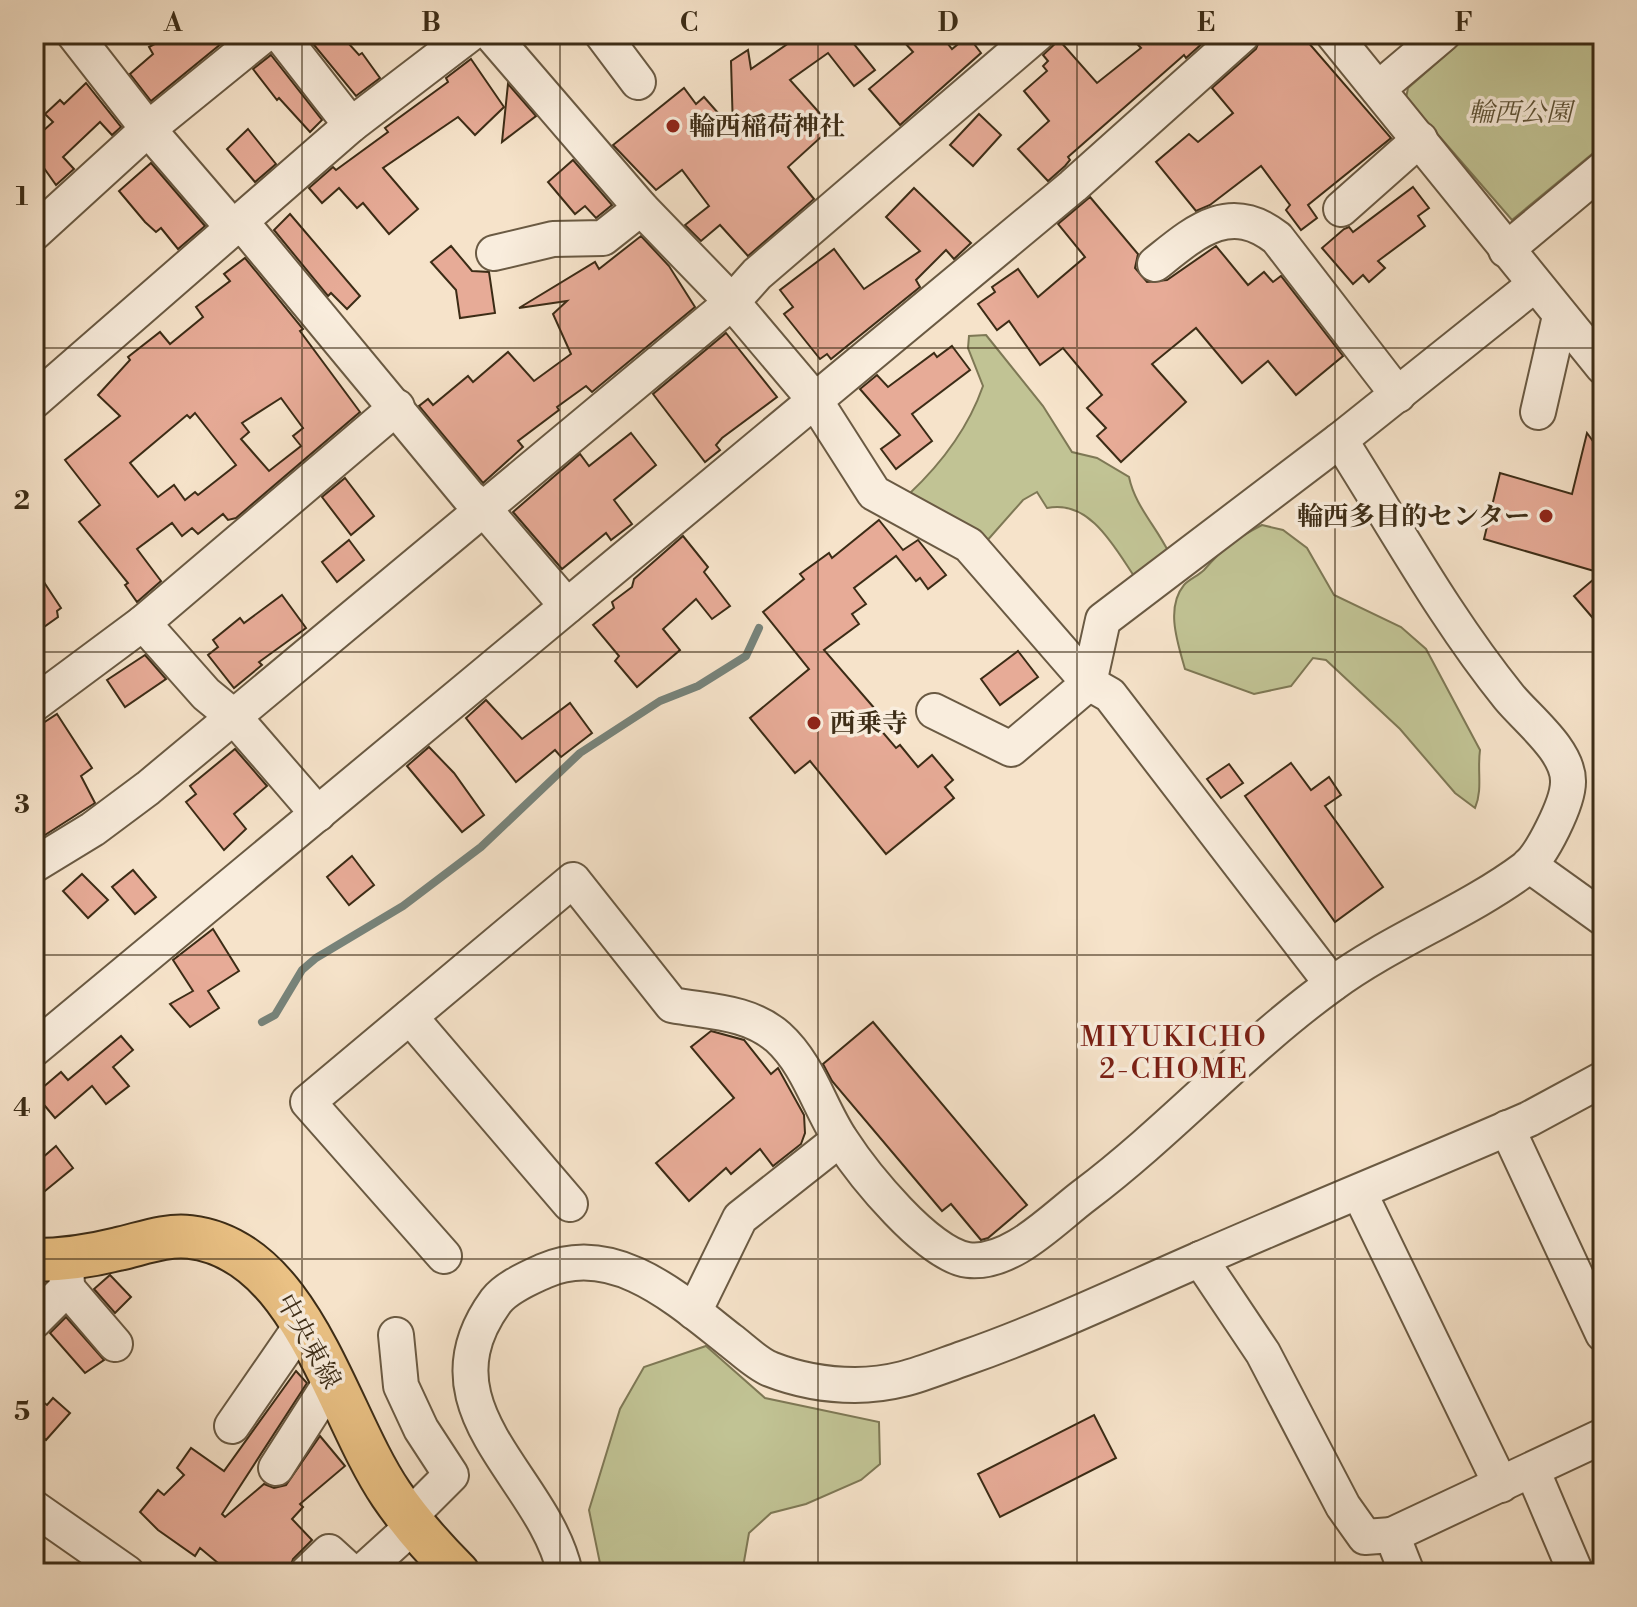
<svg xmlns="http://www.w3.org/2000/svg" width="1637" height="1607" viewBox="0 0 1637 1607" font-family="'Libre Bodoni','Noto Serif JP',serif">
	<style>
		.green { fill: #c1c394; stroke: #7e7855; stroke-width: 2 }
		.lines { fill: none; stroke-linecap: round; stroke-linejoin: round }
		.stream { stroke: #77837a; stroke-width: 8 }
		.building { fill: #e7ab97; stroke: #3c2c16; stroke-width: 2; fill-rule: evenodd }
		.minor-casing { stroke: #6a5a43; stroke-width: 38 }
		.major-casing { stroke: #3c2c16; stroke-width: 46 }
		.minor { stroke: #f9eddd; stroke-width: 34 }
		.major { stroke: #ebc285; stroke-width: 42 }
		.grid { fill: none; stroke: #3c2c16; stroke-width: 2; stroke-opacity: 0.55 }
		.poi-dot { fill: #8f2418; stroke: #f9eddd; stroke-width: 3 }
		.labels { text-anchor: middle; stroke-width: 7; stroke-linejoin: round; paint-order: stroke }
		.park-label { font-size: 26px; font-style: italic; fill: #5d5236; stroke: #f9eddd }
		.poi-label { font-size: 26px; font-weight: bold; fill: #3c2c16; stroke: #f9eddd; text-anchor: start }
		.street-label { font-size: 26px; fill: #3c2c16; stroke: #f9eddd }
		.neighbourhood-label { font-size: 28px; letter-spacing: 2px; fill: #7a1f14; stroke: #f9eddd }
		.neatline { fill: none; stroke: #3c2c16; stroke-width: 3 }
		.grid-label { font-size: 26px; text-anchor: middle; font-weight: bold; fill: #3c2c16 }
	</style>
	<rect width="100%" height="100%" fill="#f6e3ca"/>
	<filter id="stains"><feTurbulence type="fractalNoise" baseFrequency=".0025" numOctaves="4"/><feColorMatrix values="0 0 0 0 .2 0 0 0 0 .09 0 0 0 0 .02 0 0 0 .5 -.17"/></filter>
	<radialGradient id="worn" r=".72"><stop offset=".6" stop-color="#630" stop-opacity="0"/><stop offset="1" stop-color="#630" stop-opacity=".3"/></radialGradient>
	<g class="green">
		<polygon points="1470,34 1603,34 1603,145 1512,220 1406,98 1408,88"/>
		<path d="M986 335 1043 406 1072 452 1097 458 1129 477C1135 506 1156 526 1169 553L1134 576C1114 546 1089 499 1047 508L1037 492 1023 500 985 543 958 519 953 524 909 494C942 463 968 429 983 386L968 348 969 336Z"/>
		<path d="M1262 525 1283 530 1307 548 1334 595 1401 627 1426 649 1480 750C1477 771 1483 789 1475 808L1455 793 1400 729 1326 660 1313 658 1291 686 1254 694 1185 669C1178 644 1165 608 1184 585 1189 579 1198 576 1204 570 1224 547 1235 539 1262 525Z"/>
		<polygon points="706,1346 765,1398 879,1422 880,1464 861,1480 806,1504 771,1513 749,1533 742,1573 602,1573 589,1510 620,1409 644,1367"/>
	</g>
	<g class="lines">
		<polyline class="stream" points="262,1022 275,1015 302,970 316,958 403,906 481,847 580,753 660,701 698,686 746,656 759,628"/>
	</g>
	<g class="building">
		<polygon points="173,34 215,34 222,43 151,101 130,74 153,54 149,47"/>
		<polygon points="305,34 340,34 359,55 362,53 380,78 356,96"/>
		<polygon points="802,34 854,34 849,38 875,70 854,86 828,53 790,80 832,127 788,167 814,199 748,256 720,225 701,241 685,225 709,206 682,170 656,190 613,145 684,88 696,104 704,97 733,130 731,61 748,50 751,69"/>
		<polygon points="897,34 940,34 952,49 968,36 981,53 900,125 869,89 913,52"/>
		<polygon points="1128,34 1208,34 1203,38 1205,41 1186,58 1184,55 1068,157 1070,160 1065,166 1048,181 1018,149 1049,121 1024,91 1047,71 1043,66 1048,61 1043,55 1059,40 1097,83 1141,48"/>
		<polygon points="1262,34 1301,34 1391,138 1308,205 1317,218 1301,230 1286,210 1290,205 1261,166 1210,205 1196,211 1156,162 1189,134 1198,142 1233,113 1212,88 1256,49"/>
		<polygon points="271,55 322,120 310,132 279,98 277,100 253,69"/>
		<polygon points="471,59 504,107 475,135 458,117 383,168 418,209 389,234 363,203 357,208 339,188 322,203 309,188 333,167 336,170 388,132 385,128 448,82 446,78"/>
		<polygon points="86,83 121,127 112,135 100,122 63,157 74,169 56,185 34,154 34,139 53,122 45,114 60,100 64,104"/>
		<polygon points="508,84 536,116 502,142"/>
		<polygon points="979,114 1001,135 973,166 950,145"/>
		<polygon points="248,129 276,164 255,182 227,149"/>
		<polygon points="573,160 612,205 596,218 585,206 575,214 548,182"/>
		<polygon points="151,163 205,226 178,249 161,228 156,232 145,222 119,191"/>
		<polygon points="1413,187 1429,208 1418,216 1425,226 1378,261 1385,268 1369,282 1363,275 1353,284 1322,248 1344,229 1349,227 1353,232"/>
		<polygon points="914,188 971,243 954,259 946,250 916,280 920,287 831,359 827,354 820,359 784,314 793,307 780,290 834,249 864,289 920,251 886,217"/>
		<polygon points="1090,197 1138,254 1135,268 1147,282 1167,280 1216,246 1248,285 1264,272 1273,282 1281,276 1343,356 1296,395 1268,361 1242,383 1196,328 1152,364 1186,402 1121,462 1097,436 1106,428 1087,408 1102,395 1063,348 1040,365 1009,321 997,330 978,304 995,292 992,287 1018,269 1038,297 1085,257 1058,224"/>
		<polygon points="290,214 360,296 347,309 331,293 328,296 274,230"/>
		<polygon points="641,236 669,266 695,307 592,392 586,386 557,407 559,410 518,441 523,447 483,483 419,406 428,399 433,405 468,376 473,382 508,352 534,381 571,354 553,314 567,301 519,308 595,262 599,269"/>
		<polygon points="451,246 472,271 489,272 495,313 460,318 456,290 431,262"/>
		<path d="M245 258 303 329 300 331 360 412 236 518 228 520 223 514 198 534 192 528 182 536 172 523 137 549 161 581 137 602 125 585 128 583 79 522 100 505 65 460 120 416 98 395 130 360 128 357 160 332 170 344 203 317 196 307 230 281 224 274ZM281 398 303 428 293 436 301 446 269 471 241 439 249 432 242 423ZM195 413 236 465 198 495 195 492 185 500 174 485 158 497 130 463 187 415 190 418Z"/>
		<polygon points="726,333 777,397 722,438 716,445 720,450 705,462 653,394"/>
		<polygon points="952,346 970,370 912,414 932,441 896,469 881,449 900,435 860,389 877,375 888,387 934,353 937,357"/>
		<polygon points="631,433 656,465 614,500 632,524 611,540 606,533 562,569 513,512 580,454 589,466"/>
		<polygon points="1587,433 1603,455 1603,630 1574,596 1601,573 1484,539 1500,473 1572,494"/>
		<polygon points="345,478 374,516 351,535 322,497"/>
		<polygon points="879,520 903,550 918,540 946,575 928,589 920,578 916,581 896,556 854,588 866,604 852,614 859,624 824,650 875,709 868,715 896,748 900,745 918,767 932,755 953,780 945,787 954,798 886,854 810,761 795,773 750,718 809,669 763,612 804,579 800,574 829,553 832,558"/>
		<polygon points="683,536 708,567 704,572 730,606 712,619 696,599 663,629 680,650 637,687 615,661 619,656 593,625 614,608 612,602 632,587 634,579"/>
		<polygon points="349,540 364,560 337,582 322,562"/>
		<polygon points="34,567 61,608 57,611 58,617 34,634"/>
		<polygon points="282,595 306,628 259,662 262,665 234,688 208,655 218,647 213,640 240,618 244,623"/>
		<polygon points="1018,651 1038,677 1000,705 981,679"/>
		<polygon points="145,655 166,679 125,707 107,680"/>
		<polygon points="486,700 522,739 570,703 592,733 561,757 555,750 516,782 466,718"/>
		<polygon points="57,714 92,768 81,776 95,803 34,842 34,729"/>
		<polygon points="429,747 454,773 484,815 462,832 407,766"/>
		<polygon points="235,749 267,786 234,814 246,829 224,850 186,802 196,794 190,786"/>
		<polygon points="1291,763 1311,790 1329,777 1341,795 1325,806 1383,887 1335,922 1245,796"/>
		<polygon points="1229,764 1243,783 1221,798 1207,779"/>
		<polygon points="352,856 374,885 349,905 327,877"/>
		<polygon points="133,870 156,897 135,914 112,887"/>
		<polygon points="82,874 108,900 88,918 63,891"/>
		<polygon points="213,929 239,971 208,991 219,1008 190,1027 170,1004 193,991 173,960"/>
		<polygon points="873,1022 1027,1205 988,1238 981,1240 951,1204 942,1211 832,1081 823,1064"/>
		<polygon points="711,1031 744,1040 771,1074 778,1068 804,1115 805,1133 801,1144 773,1166 760,1149 731,1174 726,1168 689,1201 656,1163 734,1098 691,1047"/>
		<polygon points="121,1036 133,1050 113,1067 129,1086 106,1104 92,1086 55,1118 35,1094 61,1072 68,1080"/>
		<polygon points="56,1146 73,1168 34,1200 34,1165"/>
		<polygon points="110,1275 131,1297 115,1313 94,1289"/>
		<polygon points="66,1317 104,1360 85,1373 50,1333"/>
		<polygon points="296,1371 307,1383 222,1514 225,1517 264,1484 274,1488 286,1485 320,1436 345,1466 300,1504 303,1507 292,1519 312,1540 293,1559 288,1573 230,1573 200,1548 195,1556 158,1530 140,1512 158,1490 164,1495 184,1475 177,1468 191,1448 224,1471"/>
		<polygon points="34,1395 47,1405 53,1398 70,1413 46,1440 34,1429"/>
		<polygon points="1094,1415 1116,1458 1000,1517 978,1474"/>
	</g>
	<g class="lines">
		<defs>
			<g id="minor">
				<polyline points="74,34 148,129 234,229"/>
				<polyline points="280,34 351,125"/>
				<polyline points="491,34 641,208 732,302 814,399 874,493 969,545 1089,683 1110,695 1332,984"/>
				<polyline points="602,34 638,82"/>
				<polyline points="1333,34 1603,367"/>
				<polyline points="1378,89 1443,34"/>
				<polyline points="1341,209 1420,139"/>
				<polyline points="241,222 469,497 484,509 567,606"/>
				<polyline points="34,233 148,129 265,34"/>
				<polyline points="1506,250 1603,169"/>
				<polyline points="494,253 553,239 603,238 641,208"/>
				<path d="M1155 264C1194 233 1229 200 1277 238L1398 395"/>
				<polyline points="34,401 351,125 470,34"/>
				<polyline points="1538,412 1560,316"/>
				<polyline points="34,704 143,623"/>
				<polyline points="934,711 1011,749 1089,683 1103,620 1340,440 1534,285"/>
				<polyline points="318,814 234,717 206,694 143,623 397,407"/>
				<polyline points="34,865 93,829 148,788 732,302 757,274 1037,34"/>
				<polyline points="1529,865 1603,918"/>
				<polyline points="410,1017 570,1204"/>
				<polyline points="34,1049 1073,186 1243,34"/>
				<polyline points="1507,1128 1603,1334"/>
				<polyline points="1359,1192 1501,1485"/>
				<path d="M444 1256 308 1102 573 880 672 1005C709 1012 748 1011 778 1037 809 1065 819 1107 841 1140 863 1174 928 1255 968 1260 1011 1265 1053 1219 1085 1195 1171 1130 1244 1048 1331 985 1392 940 1466 913 1526 868 1542 855 1568 803 1568 782 1569 751 1527 719 1509 697 1445 618 1395 526 1340 440"/>
				<polyline points="1200,1259 1263,1353 1343,1506 1365,1537 1392,1535 1407,1573"/>
				<polyline points="67,1288 115,1344"/>
				<polyline points="694,1312 740,1218 840,1139"/>
				<polyline points="34,1321 67,1288 66,1259"/>
				<polyline points="396,1335 401,1386 421,1429 451,1475 409,1517"/>
				<polyline points="232,1426 301,1326"/>
				<polyline points="276,1468 331,1382"/>
				<polyline points="1533,1472 1576,1573"/>
				<polyline points="34,1508 127,1573"/>
				<polyline points="1392,1535 1603,1436"/>
				<polyline points="307,1573 329,1552 352,1573"/>
				<polyline points="361,1573 414,1525"/>
				<path d="M565 1573C544 1476 417 1409 496 1301 507 1287 529 1278 544 1271 614 1240 679 1300 730 1340 742 1349 756 1363 770 1369 798 1380 826 1385 855 1385 898 1385 925 1372 965 1358 1045 1330 1120 1294 1198 1260 1307 1212 1419 1167 1529 1119L1603 1079"/>
			</g>
			<path id="major" d="M34 1260C63 1260 90 1256 118 1249 141 1244 166 1234 190 1237 302 1250 336 1413 391 1494 410 1522 434 1549 458 1573"/>
		</defs>
		<use href="#minor" class="minor-casing"/>
		<use href="#major" class="major-casing"/>
		<use href="#minor" class="minor"/>
		<use href="#major" class="major"/>
	</g>
	<path class="grid" d="M302 34V1573M560 34V1573M818 34V1573M1077 34V1573M1335 34V1573M34 348H1603M34 652H1603M34 955H1603M34 1259H1603"/>
	<g class="poi-dot">
		<circle cx="673" cy="126" r="8"/>
		<circle cx="1546" cy="516" r="8"/>
		<circle cx="814" cy="723" r="8"/>
	</g>
	<g class="labels">
		<g class="park-label">
			<text x="1520" y="121">輪西公園</text>
		</g>
		<g class="poi-label">
			<text x="689" y="135">輪西稲荷神社</text>
			<text x="1530" y="525" text-anchor="end">輪西多目的センター</text>
			<text x="830" y="732">西乗寺</text>
		</g>
		<g class="street-label">
			<text transform="translate(309 1341) rotate(61)" y="9">中央東線</text>
		</g>
		<g class="neighbourhood-label">
			<text x="1174" y="1046">MIYUKICHO<tspan x="1174" dy="32">2-CHOME</tspan></text>
		</g>
	</g>
	<rect width="1637" height="1607" fill="none" stroke="#f6e3ca" stroke-width="88"/>
	<rect x="44" y="44" width="1549" height="1519" class="neatline"/>
	<g class="grid-label">
		<text x="173" y="31">A</text>
		<text x="431" y="31">B</text>
		<text x="689" y="31">C</text>
		<text x="948" y="31">D</text>
		<text x="1206" y="31">E</text>
		<text x="1464" y="31">F</text>
		<text x="22" y="205">1</text>
		<text x="22" y="509">2</text>
		<text x="22" y="813">3</text>
		<text x="22" y="1116">4</text>
		<text x="22" y="1420">5</text>
	</g>
	<rect width="100%" height="100%" filter="url(#stains)"/>
	<rect width="100%" height="100%" fill="url(#worn)"/>
</svg>
